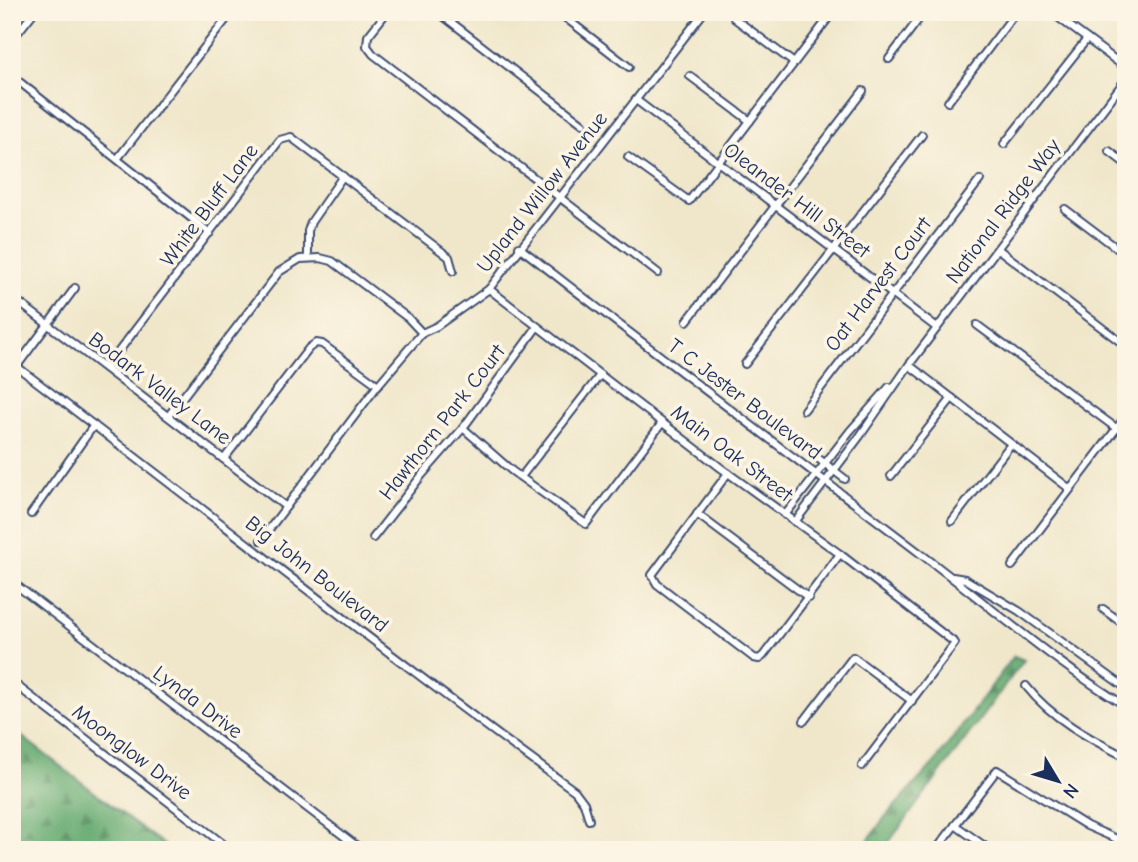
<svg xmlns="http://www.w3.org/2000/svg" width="1138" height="862" viewBox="0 0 1138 862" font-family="'Comic Neue',sans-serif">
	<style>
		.forest { fill: url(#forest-firs); stroke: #426e68; stroke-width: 2 }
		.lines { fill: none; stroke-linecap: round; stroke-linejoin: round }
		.minor-casing { stroke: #3b4b6e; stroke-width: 10 }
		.minor { stroke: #fff; stroke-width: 6 }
		.labels { text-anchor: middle; stroke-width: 7; stroke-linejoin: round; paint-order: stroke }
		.street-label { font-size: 21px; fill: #1b2f5e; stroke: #fcf5e5 }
	</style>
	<defs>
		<pattern id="forest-firs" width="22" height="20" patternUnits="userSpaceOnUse" patternTransform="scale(1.75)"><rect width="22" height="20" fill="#68ac72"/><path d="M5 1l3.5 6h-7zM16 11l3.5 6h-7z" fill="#558c61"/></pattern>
	</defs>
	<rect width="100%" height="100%" fill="#fcf5e5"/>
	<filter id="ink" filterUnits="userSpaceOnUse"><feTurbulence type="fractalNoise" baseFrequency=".0143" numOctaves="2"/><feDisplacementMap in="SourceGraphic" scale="14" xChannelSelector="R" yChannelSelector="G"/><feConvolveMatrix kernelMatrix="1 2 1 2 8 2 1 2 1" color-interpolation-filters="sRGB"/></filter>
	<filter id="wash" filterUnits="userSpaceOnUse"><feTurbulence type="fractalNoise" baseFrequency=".00686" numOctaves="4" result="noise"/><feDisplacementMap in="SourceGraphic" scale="28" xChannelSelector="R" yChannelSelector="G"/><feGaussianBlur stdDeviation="1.57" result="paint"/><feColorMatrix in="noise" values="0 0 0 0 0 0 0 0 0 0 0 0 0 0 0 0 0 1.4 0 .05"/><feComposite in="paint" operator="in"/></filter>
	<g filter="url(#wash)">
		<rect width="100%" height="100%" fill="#f0e7cb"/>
		<g class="forest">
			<polygon points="1014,656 1024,660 883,850 861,850 885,817 935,762"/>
			<polygon points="12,729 170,850 35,850 12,832"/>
		</g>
	</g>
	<g filter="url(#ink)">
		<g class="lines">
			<defs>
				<g id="minor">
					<polyline points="387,12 368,36 367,46 373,54 658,273"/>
					<polyline points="438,12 583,124"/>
					<polyline points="558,12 629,67"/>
					<polyline points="1051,12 1126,68"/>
					<polyline points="734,18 794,63"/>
					<polyline points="12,40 34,12"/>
					<polyline points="889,59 924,12"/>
					<polyline points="12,76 210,233"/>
					<polyline points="690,76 750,121"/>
					<polyline points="636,100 937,328"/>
					<polyline points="948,102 1016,12"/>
					<polyline points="1004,144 1087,39"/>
					<polyline points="1109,151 1126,164"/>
					<polyline points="628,157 689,201 833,12"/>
					<polyline points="118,158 232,12"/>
					<polyline points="1065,209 1126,255"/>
					<path d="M519 247C652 351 787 452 921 554 989 605 1053 662 1126 706"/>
					<polyline points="998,249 1126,346"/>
					<polyline points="308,258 308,231 311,222 343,176"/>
					<polyline points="489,289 721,468 840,554 955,643 862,766"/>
					<polyline points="12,297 286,507"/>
					<polyline points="687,321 863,91"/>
					<polyline points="977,325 1116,428"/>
					<path d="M12 363C200 505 384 653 575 791L584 803 589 820"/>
					<polyline points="745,364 922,135"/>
					<polyline points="909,365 1070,489"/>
					<polyline points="17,366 75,288"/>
					<polyline points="106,368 280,140 291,137 449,257 453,271"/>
					<polyline points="804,410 980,180"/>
					<polyline points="169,415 279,272 300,259 320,258 332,261 408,318 422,333"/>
					<polyline points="463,428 512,471 586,524 662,423"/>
					<polyline points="815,456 845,479"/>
					<polyline points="224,459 309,348 316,343 322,344 378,385"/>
					<polyline points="728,473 652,575 657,584 754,658 759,659 763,656 840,554"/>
					<polyline points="891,476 952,398"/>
					<polyline points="521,477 600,375"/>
					<polyline points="31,514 94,425"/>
					<polyline points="697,514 809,598"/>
					<polyline points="785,515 850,431 889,387"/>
					<polyline points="952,521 1011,444"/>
					<polyline points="795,522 860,436 909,365 1126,79"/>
					<polyline points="373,538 422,475 463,428 537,327"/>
					<polyline points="261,540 378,385 422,333 437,326 489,289 704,12"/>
					<polyline points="1012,566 1126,416"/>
					<polyline points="953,577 965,579 1019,611 1126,688"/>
					<polyline points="12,582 362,850"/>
					<polyline points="1103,609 1126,626"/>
					<polyline points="12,682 231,850"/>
					<path d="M1026 686C1051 718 1090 739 1126 757"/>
					<polyline points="804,721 853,657 912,701"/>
					<polyline points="955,825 990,850"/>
					<polyline points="936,850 997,770 1087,826 1126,843"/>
				</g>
			</defs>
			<use href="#minor" class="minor-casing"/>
			<use href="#minor" class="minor"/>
		</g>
	</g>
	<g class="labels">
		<g class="street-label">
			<text transform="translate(542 192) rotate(-52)" y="7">Upland Willow Avenue</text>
			<text transform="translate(797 200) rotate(37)" y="7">Oleander Hill Street</text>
			<text transform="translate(209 205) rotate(-53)" y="7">White Bluff Lane</text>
			<text transform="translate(1003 211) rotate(-53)" y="7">National Ridge Way</text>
			<text transform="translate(878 284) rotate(-53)" y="7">Oat Harvest Court</text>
			<text transform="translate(160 388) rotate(37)" y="7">Bodark Valley Lane</text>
			<text transform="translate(745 399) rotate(37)" y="7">T C Jester Boulevard</text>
			<text transform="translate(442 422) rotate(-52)" y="7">Hawthorn Park Court</text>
			<text transform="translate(732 453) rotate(37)" y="7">Main Oak Street</text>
			<text transform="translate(317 574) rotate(38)" y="7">Big John Boulevard</text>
			<text transform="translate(198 702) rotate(37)" y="7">Lynda Drive</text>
			<text transform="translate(132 752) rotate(37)" y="7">Moonglow Drive</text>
		</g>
	</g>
	<rect width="1138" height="862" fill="none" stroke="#fcf5e5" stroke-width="42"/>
	<g transform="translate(1058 781) rotate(128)" stroke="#fcf5e5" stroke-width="5" paint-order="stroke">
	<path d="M0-5L12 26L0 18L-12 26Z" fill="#1b2f5e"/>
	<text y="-10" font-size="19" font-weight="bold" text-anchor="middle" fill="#1b2f5e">N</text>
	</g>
</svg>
